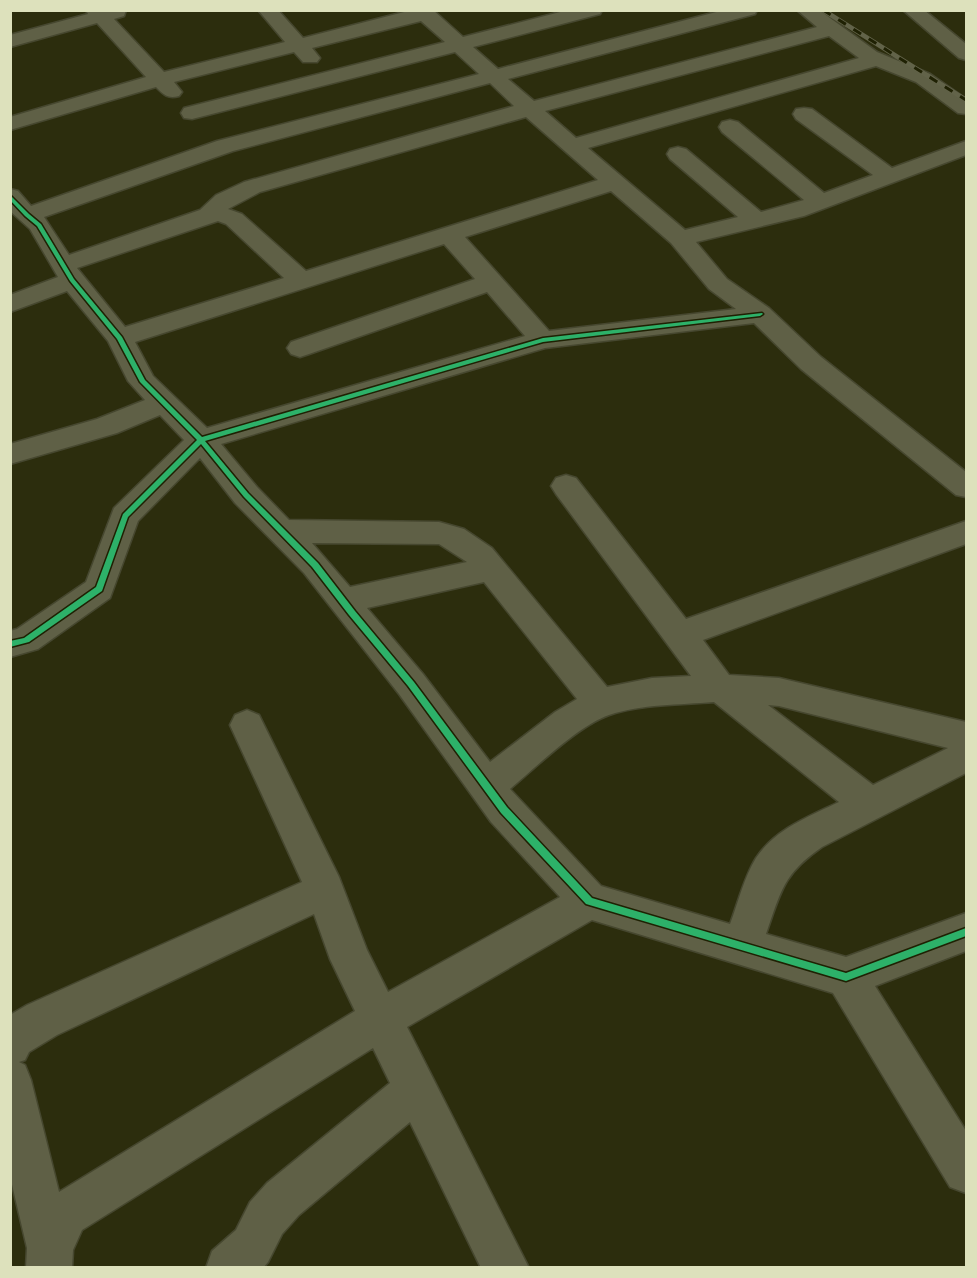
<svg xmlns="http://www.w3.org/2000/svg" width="977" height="1278" viewBox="0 0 977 1278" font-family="'DM Sans',sans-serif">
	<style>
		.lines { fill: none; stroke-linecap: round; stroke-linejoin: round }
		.minor-casing { stroke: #46472f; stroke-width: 3 }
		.minor { fill: #5f6046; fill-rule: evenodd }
		.rail-casing { stroke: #626349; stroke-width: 4.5 }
		.rail { stroke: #1f2103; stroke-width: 3; stroke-dasharray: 9; stroke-linecap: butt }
		.cycleway-casing { stroke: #1f2103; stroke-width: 3 }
		.cycleway { fill: #2db169; fill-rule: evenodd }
	</style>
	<rect width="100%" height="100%" fill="#2c2d0d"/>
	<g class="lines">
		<defs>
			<g id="minor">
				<path d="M86 10H126L124 16 114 19 164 72 285 42 258 10H278L303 38 412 10H433L463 37 568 10H602L600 14 473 47 498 69 724 10H757L755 14 508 79 534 101 817 27 797 10H819L877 52 930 74 966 99V114L958 113 916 82 876 66 588 148 685 230 738 217 670 159 667 154 670 149 678 147 686 149 761 212 804 200 722 132 719 127 722 122 730 120 738 122 824 193 873 175 796 119 793 114 796 109 804 108 812 109 892 168 966 141V155L804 216 696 242 727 279 769 308 821 357 966 472V497L956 495 801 369 754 323 545 348 221 444 257 487 289 520 439 522 464 529 492 548 607 687 652 678 691 676 556 494 551 486 556 478 566 475 576 478 686 619 966 521V544L703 640 729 675 779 678 966 722V773L822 847C783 874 781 891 766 934L846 957 966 913V951L875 986 966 1131V1193L950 1187 833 993 592 920 407 1027 529 1268H481L410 1122 299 1215 282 1234 268 1262 263 1268H206L212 1251 236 1230 250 1202 267 1183 390 1083 373 1048 82 1230 73 1250 72 1268H26L27 1248 10 1176V1015L27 1005 302 882 230 725 235 715 247 710 259 715 339 877 367 950 388 992 560 897 491 822 399 694 304 573 235 503 200 458 138 521 110 598 38 649 10 657V631L17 629 86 582 114 508 184 440 160 415 117 433 10 464V444L97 419 145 400 128 381 108 341 67 291 10 312V295L58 277 30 229 10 211V189L18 191 31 206 217 141 479 74 455 52 192 119 184 118 181 113 184 108 445 42 421 21 312 48 320 58 317 62H303L294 52 174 82 182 92 179 96C168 99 164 95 156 87L10 130V117L146 77 97 23 10 47V35L88 14ZM829 36 859 58 576 138 545 111ZM490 83 514 106 244 182 216 195 200 210 69 255 44 217 233 151ZM526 117 598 180 306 271 242 214 228 209 260 192ZM611 191 671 243 709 289 736 309 549 331 465 237ZM218 221 226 224 284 278 125 327 77 268ZM444 244 475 279 291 342 287 348 291 354 300 357 309 354 487 292 525 336 207 428 153 376 135 342ZM312 543 439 544 467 562 350 587ZM484 582 577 699 555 712 490 762 423 674 367 608ZM714 702 839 802C810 816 775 829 756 858 744 877 738 903 730 924L601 886 510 789C536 767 578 726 609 715 642 704 679 705 714 702ZM768 705 779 706 948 748 873 785ZM314 914 330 959 355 1011 59 1192 31 1080 25 1065 19 1062 25 1060 29 1052 57 1035Z"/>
				<polygon points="903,10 924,10 966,44 966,60 959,58"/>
			</g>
		</defs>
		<use href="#minor" class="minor-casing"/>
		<use href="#minor" class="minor"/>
		<defs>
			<polyline id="rail" points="823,10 966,100"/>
		</defs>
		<use href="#rail" class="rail-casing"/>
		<use href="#rail" class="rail"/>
		<defs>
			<polygon id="cycleway" points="10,195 29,214 41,224 74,279 122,337 145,380 202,437 543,338 762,313 763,314 760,316 543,342 205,441 248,493 318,563 355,611 414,682 507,807 592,898 846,973 966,928 966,936 846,981 586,904 501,813 408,686 349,615 312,567 244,497 201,444 128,517 102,591 29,642 10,647 10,641 24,638 96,587 123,514 197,440 140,382 117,339 70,281 37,226 25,216 10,200"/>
		</defs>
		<use href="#cycleway" class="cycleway-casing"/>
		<use href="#cycleway" class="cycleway"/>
	</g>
	<rect width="977" height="1278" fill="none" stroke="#dde1bc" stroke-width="24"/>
</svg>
